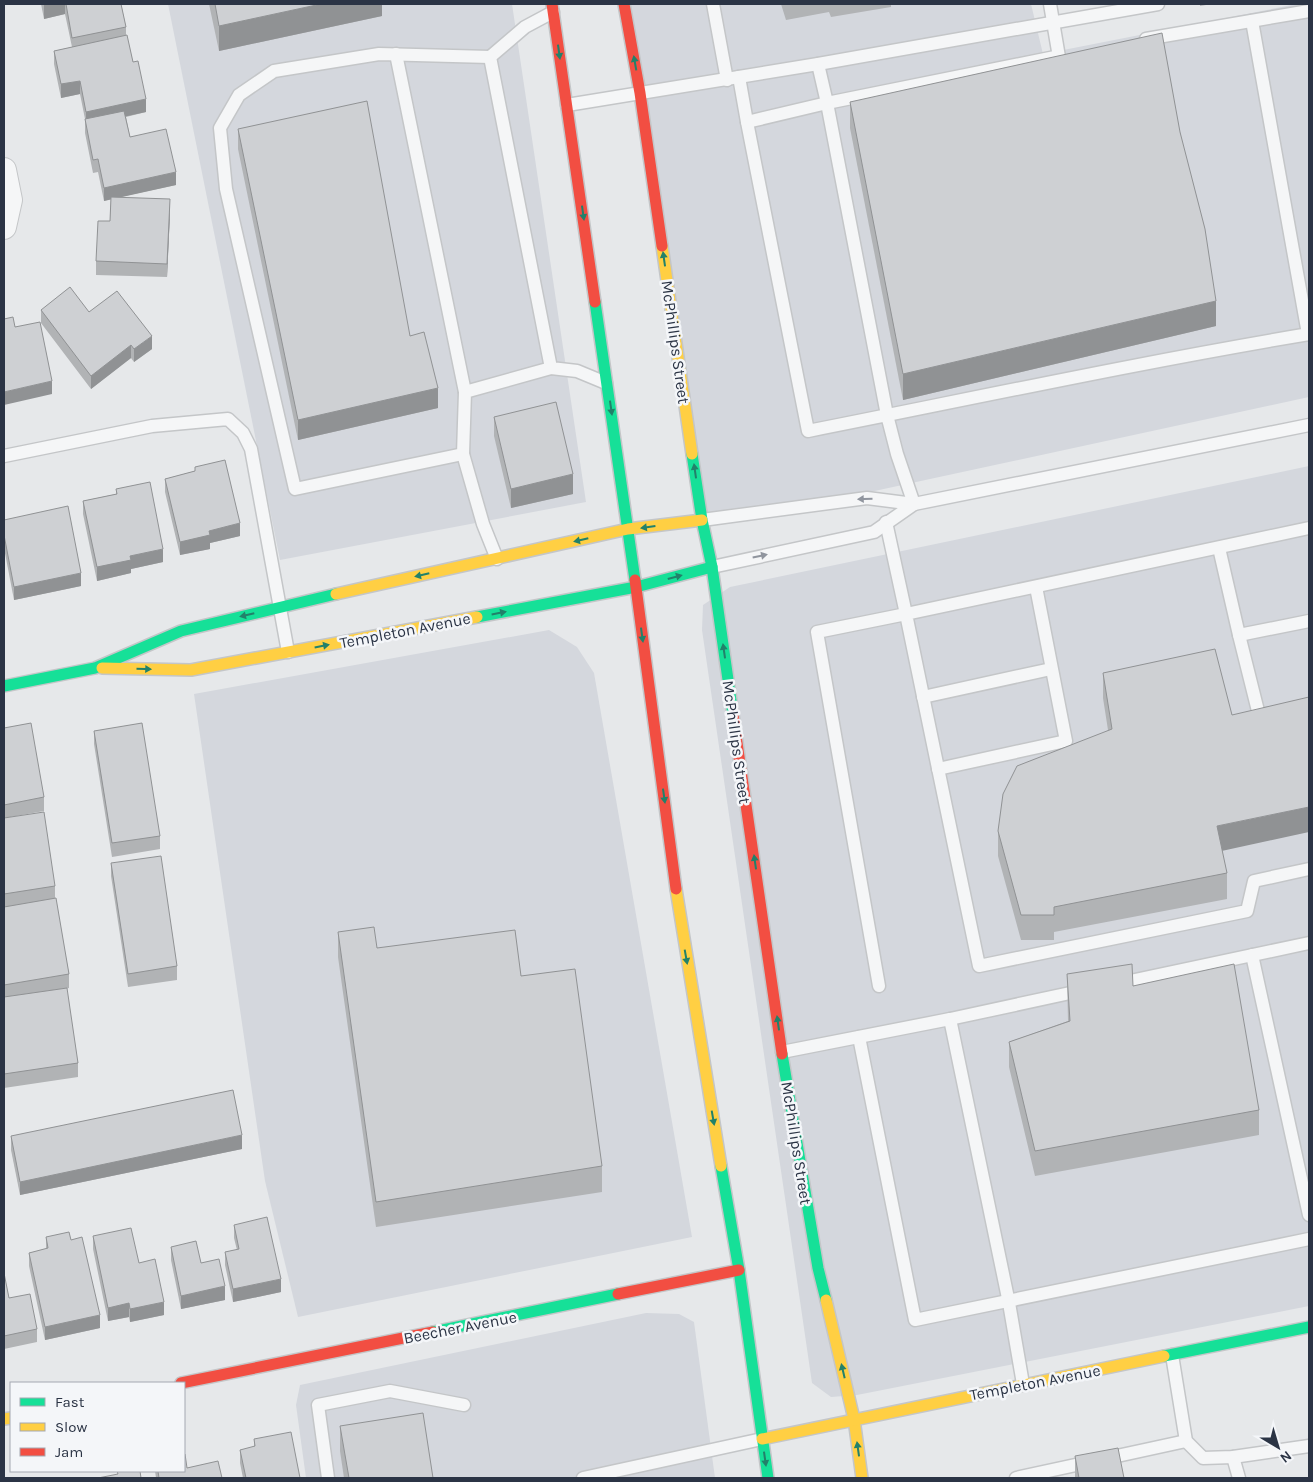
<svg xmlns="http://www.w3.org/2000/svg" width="1313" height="1482" viewBox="0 0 1313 1482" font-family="Karla,sans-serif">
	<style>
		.built { fill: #d4d7dd }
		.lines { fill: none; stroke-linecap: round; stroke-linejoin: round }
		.lane-casing { stroke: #c4c6c8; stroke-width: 15 }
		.street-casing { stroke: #c4c6c8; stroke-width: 26 }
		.fast-casing { stroke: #c4c6c8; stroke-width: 14 }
		.slow-casing { stroke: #c4c6c8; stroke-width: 14 }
		.jam-casing { stroke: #c4c6c8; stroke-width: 14 }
		.lane { stroke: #f5f6f7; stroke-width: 12 }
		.street { stroke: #f5f6f7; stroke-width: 24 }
		.fast { stroke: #16e098; stroke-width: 11 }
		.slow { stroke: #ffcf43; stroke-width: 11 }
		.jam { stroke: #f24e42; stroke-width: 11 }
		.wall { fill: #b1b3b5 }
		.shaded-wall { fill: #909294 }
		.building { fill: #ced0d3; stroke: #909294 }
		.oneway { fill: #22816a }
		.oneway2 { fill: #90959e }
		.labels { text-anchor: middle; stroke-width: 5; stroke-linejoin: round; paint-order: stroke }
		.street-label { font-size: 16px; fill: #2b3445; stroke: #f4f6f9 }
	</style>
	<rect width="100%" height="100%" fill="#e6e8ea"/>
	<g class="built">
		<polygon points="168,4 512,4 586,502 280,560"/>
		<polygon points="625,4 1031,4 1043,54 1297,4 1309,4 1309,397 708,527"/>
		<polygon points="1309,466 1309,1306 857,1395 831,1397 812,1383 702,630 703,605 730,587"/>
		<polygon points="549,630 577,647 594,673 692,1237 298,1317 265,1181 194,694"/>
		<polygon points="646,1313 679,1314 694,1322 715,1478 306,1478 296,1405 300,1385"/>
	</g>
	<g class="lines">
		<defs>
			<g id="lane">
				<polyline points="713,4 727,80"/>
				<polyline points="1050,4 1059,57"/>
				<polyline points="553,12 525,27 490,57 551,368 577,371 606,383"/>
				<polyline points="1252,21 1308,334"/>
				<polyline points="1146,39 1309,11"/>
				<polyline points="396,54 465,392"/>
				<polyline points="490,57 379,54 274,71 239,95 220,128 226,189 295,489 463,454 465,392 551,368"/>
				<polyline points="818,64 827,103 1055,57"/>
				<polyline points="739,77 747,122"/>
				<polyline points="567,105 818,64 1158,4"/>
				<polyline points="463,454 483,524 497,559"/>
				<polyline points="4,456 152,426 228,419 243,433 251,449 288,652"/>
				<path d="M914 504 897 454 887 415 827 103 747 122 808 431C975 398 1141 362 1309 334"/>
				<polyline points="702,520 867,498 914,504 1309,425"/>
				<polyline points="1309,528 906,614 979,966 1247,911 1254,881 1309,869"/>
				<polyline points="1219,548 1239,635 1309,621"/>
				<polyline points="712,567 874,532 914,504"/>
				<polyline points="1239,635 1259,715 1268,714"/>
				<polyline points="923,697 1051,669"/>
				<polyline points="938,769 1066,741 1036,587"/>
				<polyline points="1252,955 1309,1215"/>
				<polyline points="1116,984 1309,943"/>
				<polyline points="879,986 817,632 906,614 886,522"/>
				<polyline points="950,1019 1084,990"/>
				<polyline points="859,1037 915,1320 1309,1239"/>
				<polyline points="782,1052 950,1019 1009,1303 1023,1384"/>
				<polyline points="1172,1355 1186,1441 1203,1458 1233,1457 1309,1446"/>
				<polyline points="1233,1457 1239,1478"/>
				<polyline points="328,1478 318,1405 390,1391 464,1405"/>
				<polyline points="583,1478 762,1439"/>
				<polyline points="1016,1478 1186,1441"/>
			</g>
			<polyline id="street" points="4,170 10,200 4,227"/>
			<g id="fast">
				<polyline points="595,302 635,580"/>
				<polyline points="692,454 702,520 712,567 733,715"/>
				<polyline points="477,617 636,587 712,567"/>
				<polyline points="4,686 95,668 181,631 336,594"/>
				<polyline points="782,1054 818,1268 826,1300"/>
				<polyline points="721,1166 739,1270 768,1478"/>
				<polyline points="433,1332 618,1294"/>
				<polyline points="1164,1356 1309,1327"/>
			</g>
			<g id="slow">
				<polyline points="662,246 692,454"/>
				<polyline points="336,594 628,529 702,520"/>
				<polyline points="102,668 191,670 477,617"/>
				<polyline points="676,889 721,1166"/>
				<polyline points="826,1300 854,1419 862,1478"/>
				<polyline points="4,1419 11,1418"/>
				<polyline points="762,1439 1164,1356"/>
			</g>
			<g id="jam">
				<polyline points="552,4 595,302"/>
				<polyline points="624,4 640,93 662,246"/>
				<polyline points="635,580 676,889"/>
				<polyline points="733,715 782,1054"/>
				<polyline points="618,1294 739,1270"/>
				<polyline points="181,1383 433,1332"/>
			</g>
		</defs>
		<use href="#lane" class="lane-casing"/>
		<use href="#street" class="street-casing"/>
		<use href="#fast" class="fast-casing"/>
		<use href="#slow" class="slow-casing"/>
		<use href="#jam" class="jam-casing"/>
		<use href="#lane" class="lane"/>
		<use href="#street" class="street"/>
		<use href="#fast" class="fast"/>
		<use href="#slow" class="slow"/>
		<use href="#jam" class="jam"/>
	</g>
	<g class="wall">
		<polygon points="41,4 121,4 126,27 126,35 146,112 126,117 130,137 176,185 120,197 170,213 167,277 96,275 96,261 110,221 111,199 104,201 98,172 93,173 85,133 85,119 80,94 61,98 54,64 54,51 72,47 65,14 44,19"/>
		<polygon points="209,4 382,4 382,16 219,51"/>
		<polygon points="781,4 891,4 891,7 831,17 829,12 786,20"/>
		<polygon points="1200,4 1212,4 1200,6"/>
		<polygon points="850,102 1180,132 1216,326 903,400 850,128"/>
		<polygon points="238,129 410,336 438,408 298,440 238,149"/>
		<polygon points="41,310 89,312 152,349 134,362 131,358 91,389 41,323"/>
		<polygon points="494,417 573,494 511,508 494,436"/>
		<polygon points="195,467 240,536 210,543 210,549 180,555 165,492 165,479 195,471"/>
		<polygon points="116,489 163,562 131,569 131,573 97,581 83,514 83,501 116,494"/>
		<polygon points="4,520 81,586 14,600 4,548"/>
		<polygon points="1103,673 1222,851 1227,873 1227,899 1054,932 1054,940 1021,940 998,856 998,831 1108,730 1103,698"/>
		<polygon points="4,728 44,797 44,811 5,818 55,886 55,898 69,974 69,988 56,990 78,1063 78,1077 4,1088"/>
		<polygon points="94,731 160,836 160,849 112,857 94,744"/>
		<polygon points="111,863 177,966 177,980 128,987 111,876"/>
		<polygon points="338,932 377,948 521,976 602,1166 602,1192 376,1227 338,957"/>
		<polygon points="1067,974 1133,986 1259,1110 1259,1135 1035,1176 1009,1067 1009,1042 1068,1021"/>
		<polygon points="11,1136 242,1149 20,1195 11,1150"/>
		<polygon points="234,1225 281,1292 233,1302 225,1265 225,1252 237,1250 234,1238"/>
		<polygon points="93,1236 139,1263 164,1315 130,1322 129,1317 108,1321 93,1249"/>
		<polygon points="46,1237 71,1240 100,1328 45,1340 29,1266 29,1253 46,1249"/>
		<polygon points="171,1247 201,1263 225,1300 181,1309 171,1260"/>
		<polygon points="4,1273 9,1298 37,1329 37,1342 4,1349"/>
		<polygon points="340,1426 433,1478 344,1478 340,1451"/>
		<polygon points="254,1439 300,1478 243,1478 240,1463 240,1450 254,1447"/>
		<polygon points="1075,1456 1124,1478 1075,1478"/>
		<polygon points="187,1468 222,1478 156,1478 155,1471 184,1471"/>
	</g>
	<g class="shaded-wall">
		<polygon points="52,4 65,4 65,14 44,19 44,5"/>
		<polygon points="321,4 382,4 382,16 219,51 219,26"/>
		<polygon points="80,81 80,94 61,98 61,84"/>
		<polygon points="146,99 146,112 86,125 86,112"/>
		<polygon points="176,172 176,185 104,201 104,188"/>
		<polygon points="170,199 170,213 167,277 167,264"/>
		<polygon points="1216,301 1216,326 903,400 903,374"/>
		<polygon points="152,336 152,349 134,362 134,349"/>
		<polygon points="131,345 131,358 91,389 91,376"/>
		<polygon points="52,381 52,394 4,405 4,392"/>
		<polygon points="438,388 438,408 298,440 298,420"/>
		<polygon points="573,474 573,494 511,508 511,489"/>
		<polygon points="240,523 240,536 210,543 210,549 180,555 180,542 209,531"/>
		<polygon points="163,549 163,562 131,569 131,573 97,581 97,567 130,556"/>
		<polygon points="81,573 81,586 14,600 14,587"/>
		<polygon points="1309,807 1309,832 1217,852 1217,826"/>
		<polygon points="242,1135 242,1149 20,1195 20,1182"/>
		<polygon points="281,1279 281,1292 233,1302 233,1289"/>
		<polygon points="225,1286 225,1300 181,1309 181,1296"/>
		<polygon points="164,1302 164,1315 130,1322 130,1309"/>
		<polygon points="129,1303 129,1317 108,1321 108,1308"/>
		<polygon points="100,1315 100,1328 45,1340 45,1327"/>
	</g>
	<g class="building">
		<polygon points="66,4 121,4 126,27 72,38"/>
		<polygon points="215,4 321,4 219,26"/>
		<polygon points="1162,33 1180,132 1205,229 1216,301 903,374 850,102"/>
		<polygon points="127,35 133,62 138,61 146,99 86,112 80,81 61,84 54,51"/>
		<polygon points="367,101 410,336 424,332 438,388 298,420 238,129"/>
		<polygon points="124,111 130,137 166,129 176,172 104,188 98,159 93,160 85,119"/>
		<polygon points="111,197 170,199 167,264 96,261 98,221 110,221"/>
		<polygon points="70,287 89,312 117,291 152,336 134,349 131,345 91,376 41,310"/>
		<polygon points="13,317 15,327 40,322 52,381 4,392 4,319"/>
		<polygon points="556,402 573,474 511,489 494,417"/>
		<polygon points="225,460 240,523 209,531 210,535 180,542 165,479 195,471 195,467"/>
		<polygon points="150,482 163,549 130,556 131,560 97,567 83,501 117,494 116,489"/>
		<polygon points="68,506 81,573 14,587 4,535 4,520"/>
		<polygon points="1215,649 1232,715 1309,697 1309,807 1217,826 1227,873 1054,907 1054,915 1021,915 998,831 1003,794 1017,766 1112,729 1103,673"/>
		<polygon points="31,723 44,797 4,805 4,728"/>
		<polygon points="142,723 160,836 112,843 94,731"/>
		<polygon points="44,812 55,886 4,894 4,818"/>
		<polygon points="161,856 177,966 128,974 111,863"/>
		<polygon points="56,898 69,974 4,985 4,907"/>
		<polygon points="374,927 377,948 515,930 521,976 575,969 602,1166 376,1202 338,932"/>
		<polygon points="1132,964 1133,986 1234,964 1259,1110 1035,1151 1009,1042 1070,1021 1067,974"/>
		<polygon points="67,988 78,1063 4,1074 4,997"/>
		<polygon points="233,1090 242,1135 20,1182 11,1136"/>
		<polygon points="267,1217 281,1279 233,1289 225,1252 239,1249 234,1225"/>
		<polygon points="131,1228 139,1263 155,1259 164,1302 130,1309 129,1303 108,1308 93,1236"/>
		<polygon points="69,1232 71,1240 82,1237 100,1315 45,1327 29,1253 48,1248 46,1237"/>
		<polygon points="196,1241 201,1263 219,1259 225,1286 181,1296 171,1247"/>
		<polygon points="4,1273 9,1298 30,1294 37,1329 4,1336"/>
		<polygon points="423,1413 433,1478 349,1478 340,1426"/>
		<polygon points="291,1432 300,1478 246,1478 240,1450 255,1446 254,1439"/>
		<polygon points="1118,1448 1124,1478 1079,1478 1075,1456"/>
		<polygon points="184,1454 185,1454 187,1468 218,1461 222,1478 159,1478 158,1471 184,1471"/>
		<polygon points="117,1471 140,1471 141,1478 98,1478 118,1474"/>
	</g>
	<defs><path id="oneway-solid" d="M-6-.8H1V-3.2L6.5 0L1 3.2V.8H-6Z" transform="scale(1.25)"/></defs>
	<g class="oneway">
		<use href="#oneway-solid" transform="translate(559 52) rotate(82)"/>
		<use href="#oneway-solid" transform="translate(635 63) rotate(-100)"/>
		<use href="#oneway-solid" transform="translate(583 213) rotate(82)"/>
		<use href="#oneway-solid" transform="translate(664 259) rotate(-98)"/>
		<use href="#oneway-solid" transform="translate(611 408) rotate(82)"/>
		<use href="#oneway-solid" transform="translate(695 471) rotate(-98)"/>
		<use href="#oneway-solid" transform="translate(648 527) rotate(172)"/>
		<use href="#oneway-solid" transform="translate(581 540) rotate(167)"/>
		<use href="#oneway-solid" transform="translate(422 575) rotate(167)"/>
		<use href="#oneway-solid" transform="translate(675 577) rotate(-15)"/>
		<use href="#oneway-solid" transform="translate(499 613) rotate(-11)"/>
		<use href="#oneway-solid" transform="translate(247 615) rotate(167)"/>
		<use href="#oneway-solid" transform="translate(642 635) rotate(82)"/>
		<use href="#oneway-solid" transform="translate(322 646) rotate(-11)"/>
		<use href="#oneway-solid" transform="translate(724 651) rotate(-98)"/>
		<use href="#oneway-solid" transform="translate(144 669) rotate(2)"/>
		<use href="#oneway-solid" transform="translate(664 796) rotate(82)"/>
		<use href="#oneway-solid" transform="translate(755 862) rotate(-98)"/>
		<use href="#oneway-solid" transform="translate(686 957) rotate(80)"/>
		<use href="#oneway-solid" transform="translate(778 1023) rotate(-98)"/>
		<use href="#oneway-solid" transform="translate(713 1118) rotate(80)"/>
		<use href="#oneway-solid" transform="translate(843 1371) rotate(-103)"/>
		<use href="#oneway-solid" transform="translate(858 1449) rotate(-98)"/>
		<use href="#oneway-solid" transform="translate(765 1459) rotate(82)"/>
	</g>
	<g class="oneway2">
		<use href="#oneway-solid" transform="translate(865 499) rotate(178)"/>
		<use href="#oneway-solid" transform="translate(760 556) rotate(-12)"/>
	</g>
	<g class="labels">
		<g class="street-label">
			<text transform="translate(676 342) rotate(82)" y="6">McPhillips Street</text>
			<text transform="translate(405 630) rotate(-11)" y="6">Templeton Avenue</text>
			<text transform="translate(737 742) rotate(82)" y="6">McPhillips Street</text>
			<text transform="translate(797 1143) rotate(81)" y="6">McPhillips Street</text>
			<text transform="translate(460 1327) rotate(-11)" y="6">Beecher Avenue</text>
			<text transform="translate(1035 1382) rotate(-11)" y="6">Templeton Avenue</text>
		</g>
	</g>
	<rect width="1313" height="1482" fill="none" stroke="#2b3445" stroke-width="10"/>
	<rect x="10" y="1382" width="175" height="90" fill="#f4f6f9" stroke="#a4a8b1"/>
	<rect x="20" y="1398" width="25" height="8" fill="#16e098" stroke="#a4a8b1"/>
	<text x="55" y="1407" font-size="15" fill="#2b3445">Fast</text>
	<rect x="20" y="1423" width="25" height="8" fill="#ffcf43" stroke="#a4a8b1"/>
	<text x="55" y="1432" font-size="15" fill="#2b3445">Slow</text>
	<rect x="20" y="1448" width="25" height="8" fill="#f24e42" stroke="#a4a8b1"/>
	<text x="55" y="1457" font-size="15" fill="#2b3445">Jam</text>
	<g transform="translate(1278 1447) rotate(142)" stroke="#f4f6f9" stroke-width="4" paint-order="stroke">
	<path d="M0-4L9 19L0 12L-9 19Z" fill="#2b3445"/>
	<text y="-8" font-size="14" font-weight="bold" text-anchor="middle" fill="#2b3445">N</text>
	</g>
</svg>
